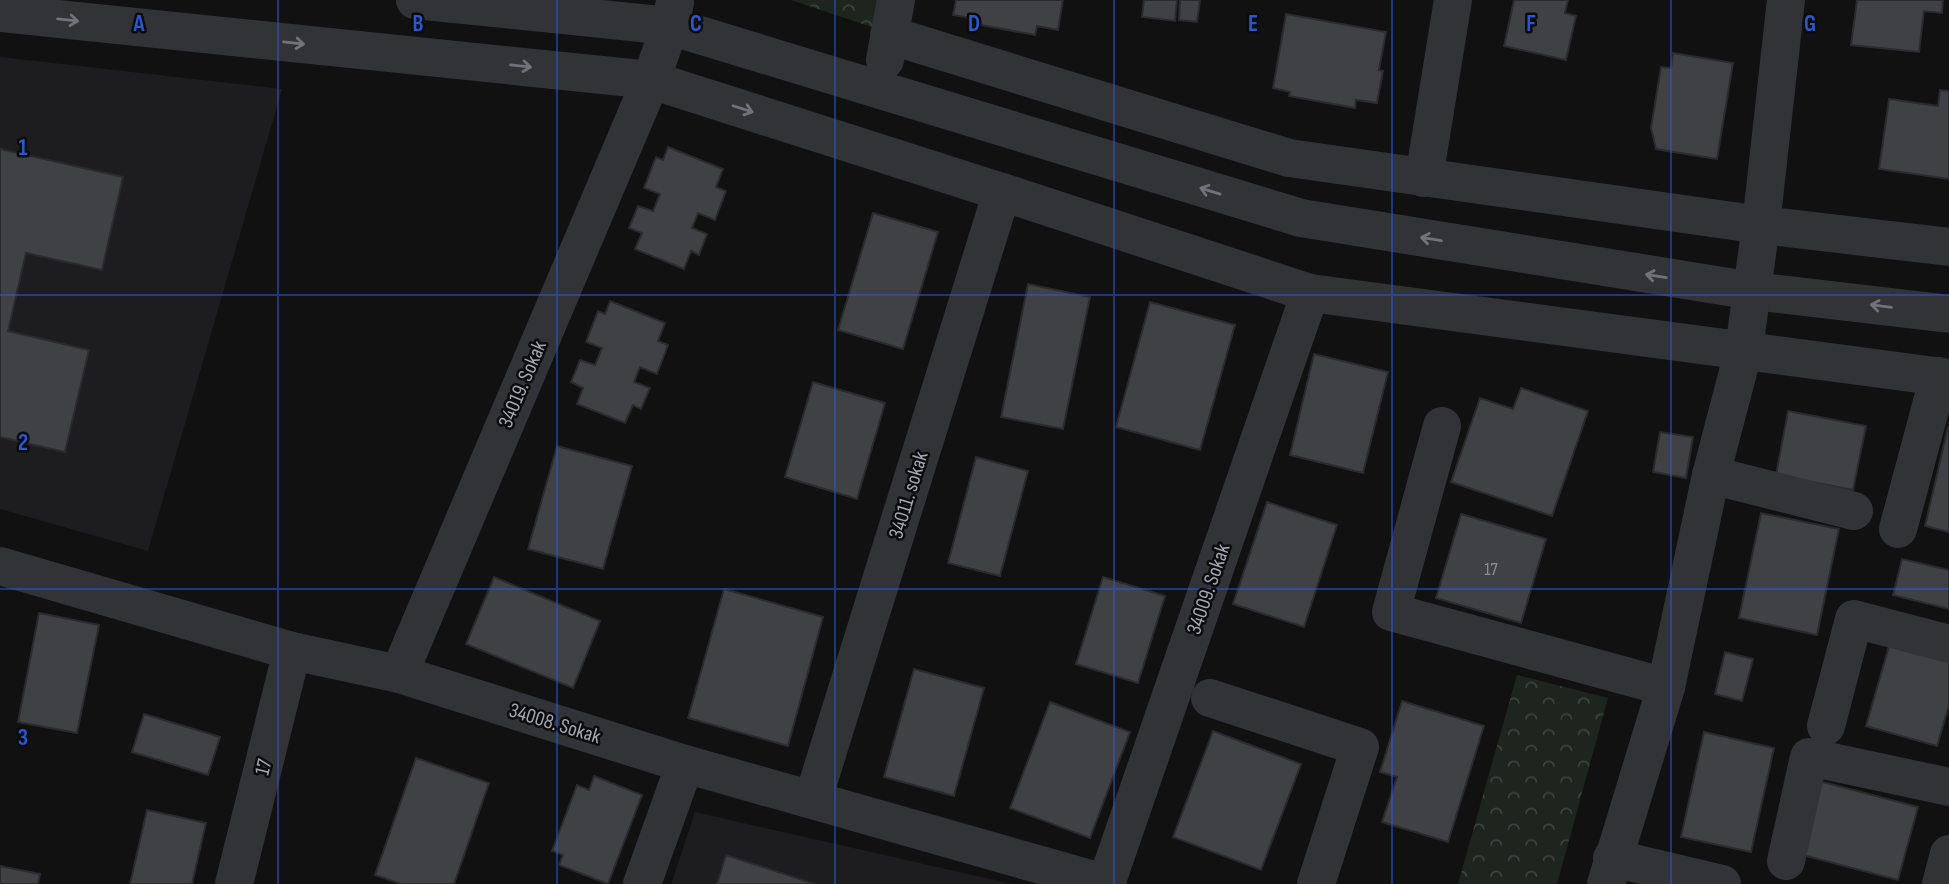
<svg xmlns="http://www.w3.org/2000/svg" width="1949" height="884" viewBox="0 0 1949 884" font-family="'Sofia Sans Condensed',sans-serif">
	<style>
		.built { fill: #1d1d1f }
		.forest { fill: url(#forest-crowns) }
		.building { fill: #404145; stroke: #2b2b2e; stroke-width: 2 }
		.lines { fill: none; stroke-linecap: round; stroke-linejoin: round }
		.minor { stroke: #323337; stroke-width: 38 }
		.oneway { stroke: #70737b }
		.grid { fill: none; stroke: #2a57d4; stroke-width: 2; stroke-opacity: 0.55 }
		.labels { text-anchor: middle; stroke-width: 5; stroke-linejoin: round; paint-order: stroke }
		.number-label { font-size: 18px; fill: #8a8e97 }
		.street-label { font-size: 21px; fill: #a3a7b2; stroke: #0c0c0d }
		.grid-label { font-size: 23px; text-anchor: middle; font-weight: bold; fill: #2a57d4; stroke: #0c0c0d; stroke-width: 5; stroke-linejoin: round; paint-order: stroke }
	</style>
	<defs>
		<pattern id="forest-crowns" width="20" height="18" patternUnits="userSpaceOnUse" patternTransform="scale(1.75)"><rect width="20" height="18" fill="#1e251f"/><path d="M2 6a3 3 0 1 1 6 0M12 15a3 3 0 1 1 6 0" fill="none" stroke="#3c423d"/></pattern>
	</defs>
	<rect width="100%" height="100%" fill="#111112"/>
	<g class="built">
		<polygon points="0,57 282,89 148,551 0,509"/>
		<polygon points="695,812 1012,884 671,884"/>
	</g>
	<g class="forest">
		<polygon points="791,0 888,0 881,30"/>
		<polygon points="1517,675 1608,698 1557,884 1458,884"/>
	</g>
	<g class="building">
		<polygon points="956,0 1063,0 1058,30 1037,26 1035,35 970,23 971,18 953,15"/>
		<polygon points="1144,0 1177,0 1175,21 1142,17"/>
		<polygon points="1180,0 1200,0 1197,22 1179,20"/>
		<polygon points="1514,0 1568,0 1565,13 1576,16 1566,60 1504,46"/>
		<polygon points="1857,0 1943,0 1942,13 1924,11 1919,52 1851,45"/>
		<polygon points="1286,14 1386,32 1379,70 1383,71 1377,103 1356,100 1355,108 1289,96 1290,92 1273,88"/>
		<polygon points="1673,53 1733,63 1717,159 1656,149 1651,128 1661,67 1671,68"/>
		<polygon points="1940,90 1949,91 1949,179 1879,169 1889,99 1938,106"/>
		<polygon points="668,147 723,169 716,187 726,191 715,220 698,213 692,228 707,234 699,255 691,251 684,269 635,249 642,233 629,228 638,206 653,211 660,194 644,188 656,157 663,160"/>
		<polygon points="0,149 123,177 102,270 26,253 8,331 89,350 65,452 0,437"/>
		<polygon points="873,213 938,232 903,349 838,330"/>
		<polygon points="1028,284 1090,297 1063,429 1001,417"/>
		<polygon points="610,301 665,323 658,341 668,345 657,374 640,367 634,382 650,388 641,409 633,405 625,423 577,404 583,388 571,382 580,360 595,365 602,348 586,342 598,311 605,314"/>
		<polygon points="1150,302 1235,325 1200,450 1116,427"/>
		<polygon points="1314,354 1388,372 1363,473 1290,455"/>
		<polygon points="813,382 885,403 857,499 785,477"/>
		<polygon points="1521,388 1588,411 1552,516 1451,482 1480,398 1513,409"/>
		<polygon points="1788,411 1866,426 1853,490 1776,475"/>
		<polygon points="1948,427 1949,427 1949,532 1925,526"/>
		<polygon points="1660,432 1693,437 1686,478 1653,472"/>
		<polygon points="557,446 632,466 603,569 528,549"/>
		<polygon points="976,457 1028,471 1000,576 948,563"/>
		<polygon points="1267,502 1337,525 1304,627 1233,604"/>
		<polygon points="1761,513 1839,529 1817,635 1739,618"/>
		<polygon points="1461,514 1546,539 1521,623 1436,598"/>
		<polygon points="1902,559 1949,570 1949,609 1893,595"/>
		<polygon points="494,577 600,621 573,688 466,644"/>
		<polygon points="1103,577 1165,596 1138,683 1076,664"/>
		<polygon points="724,589 823,617 788,746 688,718"/>
		<polygon points="39,613 99,625 77,733 18,722"/>
		<polygon points="1891,639 1949,656 1949,705 1937,746 1866,726"/>
		<polygon points="1725,652 1753,659 1742,701 1715,694"/>
		<polygon points="914,669 984,688 954,796 884,777"/>
		<polygon points="1402,701 1484,726 1448,842 1382,822 1397,777 1380,772"/>
		<polygon points="1050,702 1130,732 1090,838 1010,808"/>
		<polygon points="144,714 220,737 208,775 132,752"/>
		<polygon points="1213,731 1301,764 1261,870 1173,837"/>
		<polygon points="1704,732 1774,748 1751,852 1681,837"/>
		<polygon points="416,758 489,783 454,884 401,884 375,875"/>
		<polygon points="594,776 642,795 608,884 559,865 563,855 552,851 577,785 589,790"/>
		<polygon points="1815,780 1918,807 1898,880 1795,853"/>
		<polygon points="147,810 206,823 192,884 130,884"/>
		<polygon points="726,855 815,884 717,884"/>
		<polygon points="0,866 40,874 38,884 0,884"/>
	</g>
	<g class="lines">
		<g class="minor">
			<polyline points="415,0 670,26 1301,218 1753,291 1949,314"/>
			<polyline points="0,13 651,80 1002,192 1310,293 1949,378"/>
			<polyline points="889,35 1289,158 1761,225 1949,247"/>
			<polyline points="885,60 896,0"/>
			<polyline points="1424,178 1453,0"/>
			<polyline points="1442,426 1391,612 1666,687"/>
			<polyline points="1711,475 1854,511"/>
			<polyline points="1898,529 1939,376"/>
			<polyline points="0,566 292,651 399,674 685,764 1108,884"/>
			<polyline points="399,674 651,80 670,26 675,2"/>
			<polyline points="1210,698 1360,747 1316,884"/>
			<polyline points="1826,726 1854,619 1949,644"/>
			<polyline points="813,799 1002,192"/>
			<polyline points="1612,858 1722,884"/>
			<polyline points="1786,861 1809,757 1949,787"/>
			<polyline points="234,884 292,651"/>
			<polyline points="642,884 685,764"/>
			<polyline points="1106,884 1310,293"/>
			<polyline points="1606,884 1666,687 1711,475 1744,349 1761,225 1786,0"/>
			<polyline points="1941,884 1949,854"/>
		</g>
	</g>
	<defs><path id="oneway-shaft" d="M-6 0H5M1.5-3L5.5 0L1.5 3" fill="none" stroke-width="1.6" stroke-linecap="round" stroke-linejoin="round" transform="scale(1.75)"/></defs>
	<g class="oneway">
		<use href="#oneway-shaft" transform="translate(68 20) rotate(6)"/>
		<use href="#oneway-shaft" transform="translate(294 43) rotate(6)"/>
		<use href="#oneway-shaft" transform="translate(521 66) rotate(6)"/>
		<use href="#oneway-shaft" transform="translate(743 109) rotate(18)"/>
		<use href="#oneway-shaft" transform="translate(1210 191) rotate(-163)"/>
		<use href="#oneway-shaft" transform="translate(1431 239) rotate(-171)"/>
		<use href="#oneway-shaft" transform="translate(1656 276) rotate(-171)"/>
		<use href="#oneway-shaft" transform="translate(1881 306) rotate(-173)"/>
	</g>
	<path class="grid" d="M278 0V884M557 0V884M835 0V884M1114 0V884M1392 0V884M1671 0V884M0 295H1949M0 589H1949"/>
	<g class="labels">
		<g class="number-label">
			<text x="1491" y="575">17</text>
		</g>
		<g class="street-label">
			<text transform="translate(522 384) rotate(-67)" y="7">34019. Sokak</text>
			<text transform="translate(908 495) rotate(-73)" y="7">34011. sokak</text>
			<text transform="translate(1208 589) rotate(-71)" y="7">34009. Sokak</text>
			<text transform="translate(555 723) rotate(17)" y="7">34008. Sokak</text>
			<text transform="translate(263 767) rotate(-76)" y="7">17</text>
		</g>
	</g>
	<g class="grid-label">
		<text x="139" y="31">A</text>
		<text x="418" y="31">B</text>
		<text x="696" y="31">C</text>
		<text x="974" y="31">D</text>
		<text x="1253" y="31">E</text>
		<text x="1531" y="31">F</text>
		<text x="1810" y="31">G</text>
		<text x="23" y="155">1</text>
		<text x="23" y="450">2</text>
		<text x="23" y="745">3</text>
	</g>
</svg>
